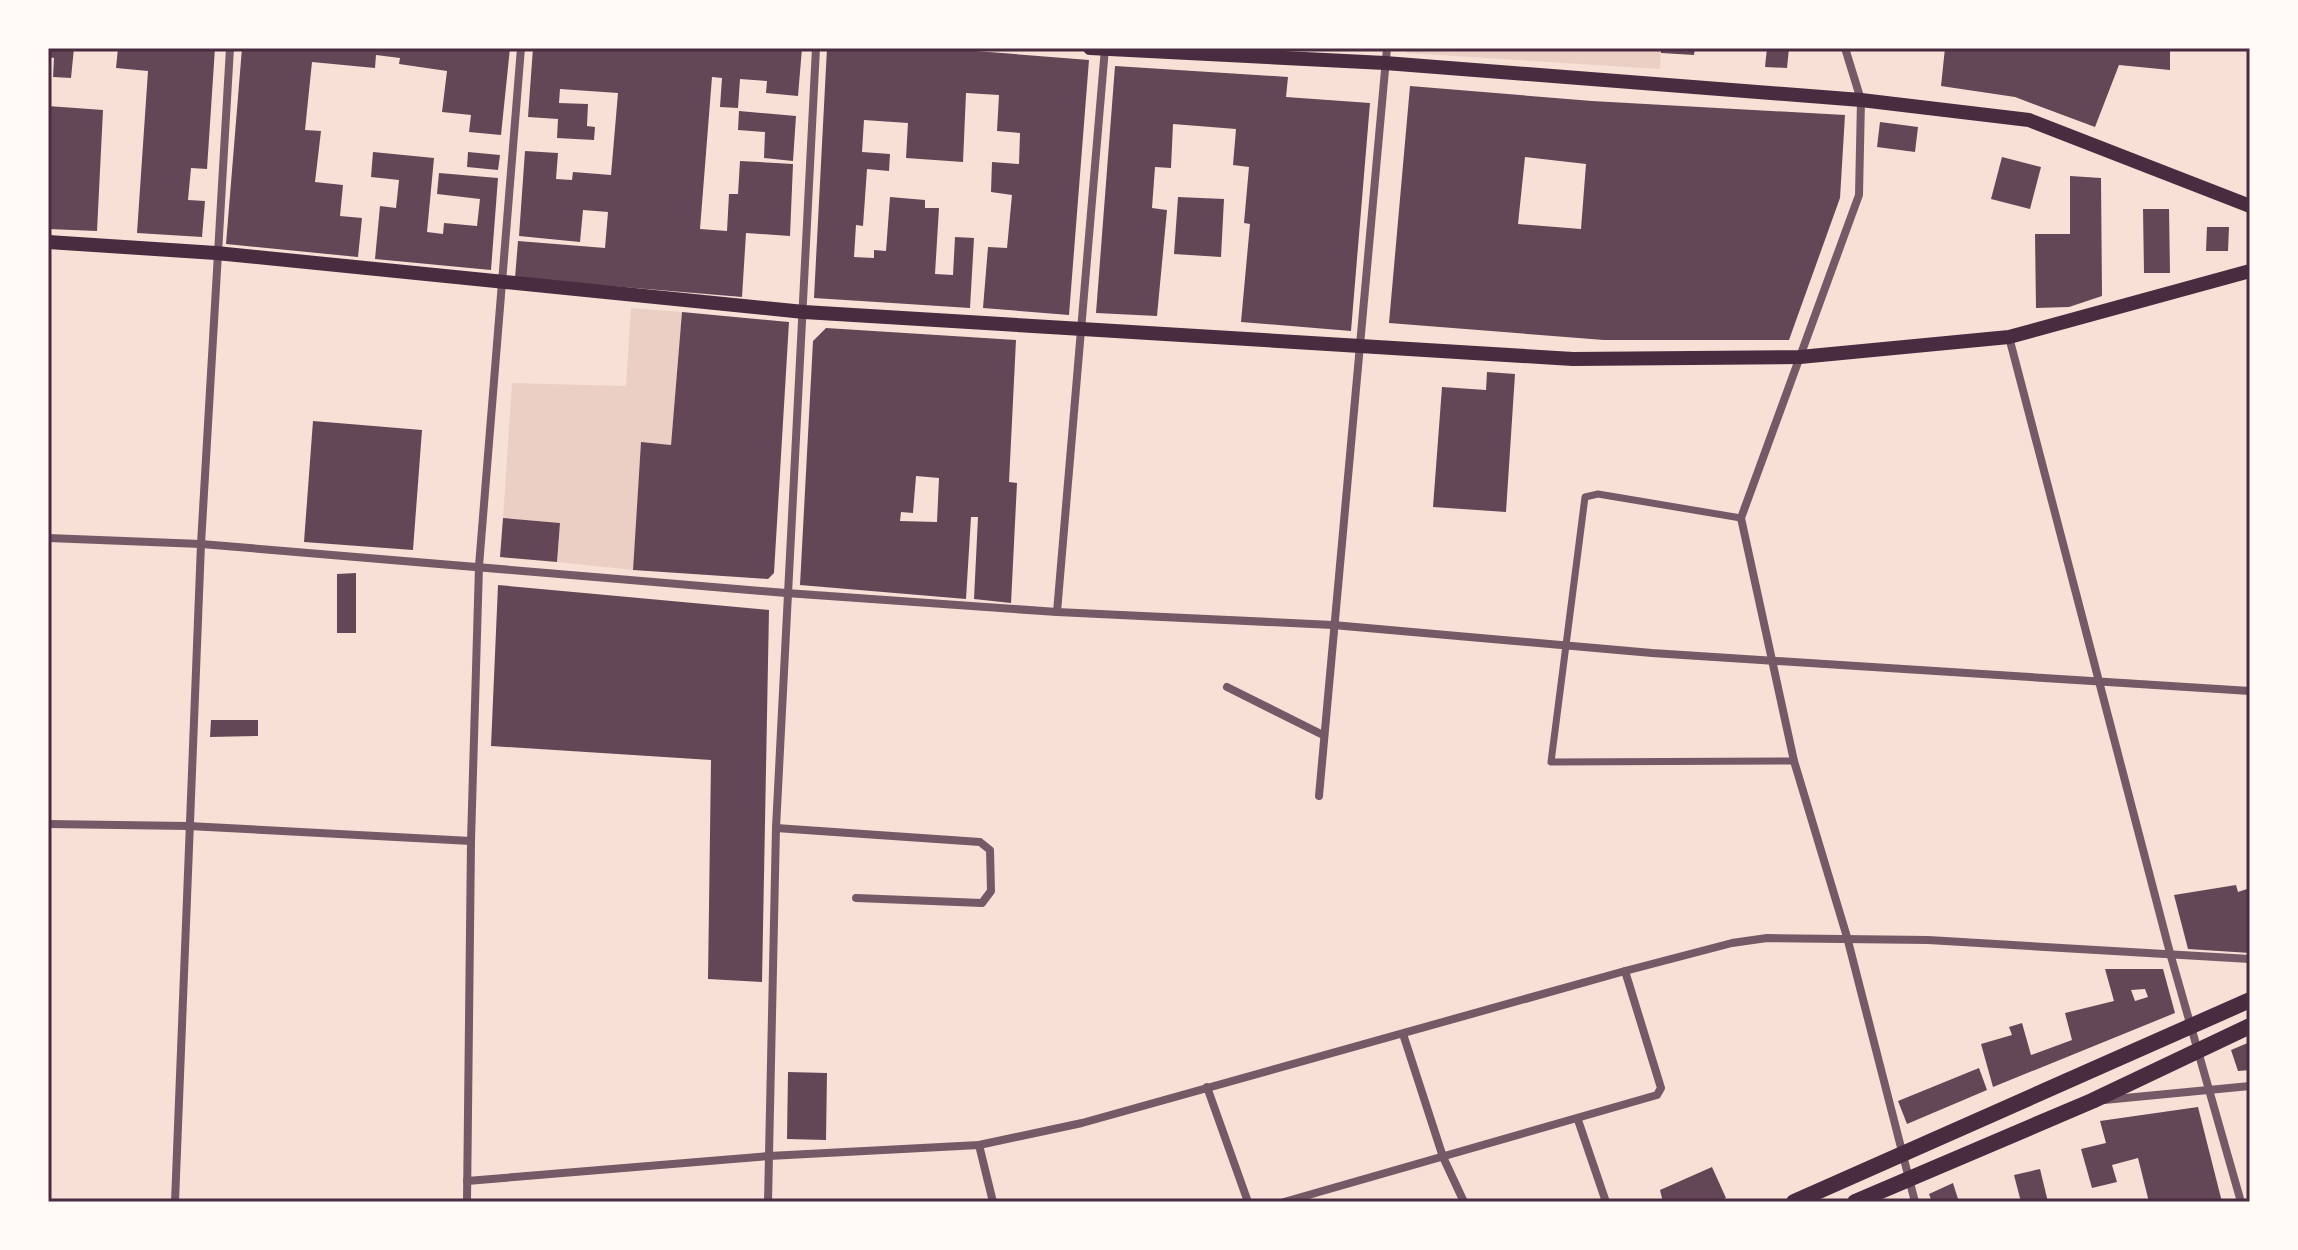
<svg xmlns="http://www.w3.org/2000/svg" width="2298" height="1250" viewBox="0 0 2298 1250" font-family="Signika,sans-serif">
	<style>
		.green { fill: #ebcfc5 }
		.building { fill: #644757; fill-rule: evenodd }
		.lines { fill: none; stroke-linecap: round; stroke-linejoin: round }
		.pedestrian { stroke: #755966; stroke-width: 7 }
		.minor { stroke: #755966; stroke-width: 8 }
		.secondary { stroke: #4a2c40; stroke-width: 14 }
		.primary { stroke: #4a2c40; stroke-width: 16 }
		.neatline { fill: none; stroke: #4a2c40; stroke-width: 3 }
	</style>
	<rect width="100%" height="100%" fill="#f7e1d7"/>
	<g class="green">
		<polygon points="1406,48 1661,48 1660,69 1406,53"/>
		<polygon points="631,308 682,312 671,445 641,443 633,570 557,562 560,523 503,518 512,383 626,386"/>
	</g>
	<g class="building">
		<polygon points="48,48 74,48 71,78 53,77 54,58 48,57"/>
		<polygon points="118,48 215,48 207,169 191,168 188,200 205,201 202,237 137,233 148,71 116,68"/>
		<polygon points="242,48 510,48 501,135 469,132 471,115 442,112 447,71 399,64 400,58 376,55 375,68 312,62 305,130 321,131 315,182 343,185 340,216 362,218 358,257 226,244"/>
		<polygon points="533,48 802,48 798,96 766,93 767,81 740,79 738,108 720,107 722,78 712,77 700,229 727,231 729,194 738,194 740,161 793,164 790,236 746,233 742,297 515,278 518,241 605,248 608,212 583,210 580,242 519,236 525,151 558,153 556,179 572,180 573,172 611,175 618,93 560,89 559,103 588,104 587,126 595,127 594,140 557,138 558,119 528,117"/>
		<polygon points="827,48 938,48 1089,60 1069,315 983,308 988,247 1007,248 1012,195 991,192 992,162 1019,164 1020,133 997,131 999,95 966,93 963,162 906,158 908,123 864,120 862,152 890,154 889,171 867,169 863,226 856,225 854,257 874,258 874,250 886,251 890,197 925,200 925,208 939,208 935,274 953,275 955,237 974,238 970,308 814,298"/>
		<polygon points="1661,48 1695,48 1694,55 1661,53"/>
		<polygon points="1767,48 1789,48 1787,68 1765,67"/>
		<polygon points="1945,48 2170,48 2170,70 2119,65 2095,127 2015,97 1941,86"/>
		<polygon points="1115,66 1288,77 1286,97 1370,103 1351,331 1241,322 1250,224 1244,223 1249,167 1233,165 1236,129 1173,124 1171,168 1155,167 1152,208 1167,210 1157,316 1096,313"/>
		<path d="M1410 86 1592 101 1845 115 1840 198 1789 340H1604L1389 323ZM1525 157 1586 164 1581 229 1518 224Z"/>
		<polygon points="48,106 103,110 97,231 48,229"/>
		<polygon points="739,111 796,116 793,161 764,158 765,132 738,130"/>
		<polygon points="1880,122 1918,127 1915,152 1877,147"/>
		<polygon points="373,152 434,158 427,232 443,234 444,223 477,226 480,199 437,194 439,173 498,178 491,270 375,259 380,206 396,208 399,180 371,177"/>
		<polygon points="468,152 500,155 498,170 467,167"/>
		<polygon points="2002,157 2041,167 2030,209 1991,199"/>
		<polygon points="2070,176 2101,178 2102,296 2069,307 2036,308 2035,234 2070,234"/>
		<polygon points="1178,197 1224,199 1221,257 1174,254"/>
		<polygon points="2143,209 2169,209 2170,273 2144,273"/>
		<polygon points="2207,227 2229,227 2228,251 2206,251"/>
		<polygon points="682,312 789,322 774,573 768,579 633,570 641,442 671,445"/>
		<path d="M826 328 1016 340 1009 482 1017 483 1011 603 974 599 978 517H971L966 599 800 585 813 341ZM916 476 939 478 937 522 900 521 901 512 913 513Z"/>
		<polygon points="1487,372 1515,374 1506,512 1433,507 1442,387 1486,390"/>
		<polygon points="313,421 422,430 413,550 304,542"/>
		<polygon points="503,518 560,523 557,562 500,557"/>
		<polygon points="356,573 356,633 337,633 337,574"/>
		<polygon points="498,585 769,610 762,982 708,979 711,760 491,746"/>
		<polygon points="211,720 258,720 258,736 210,737"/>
		<polygon points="2236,885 2238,892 2250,888 2250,953 2188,949 2174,895"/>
		<path d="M2105 969H2163L2175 1013 1993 1087 1981 1044 2012 1035 2009 1027 2022 1023 2031 1055 2072 1040 2065 1013 2114 1001ZM2145 989 2148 997 2135 1001 2131 990Z"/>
		<polygon points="2250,1042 2250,1070 2238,1071 2231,1050"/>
		<polygon points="1979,1068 1987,1090 1907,1124 1898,1101"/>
		<polygon points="788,1072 827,1073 826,1140 787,1139"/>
		<polygon points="2198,1107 2222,1202 2149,1202 2138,1158 2112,1165 2117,1182 2092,1188 2081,1149 2106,1143 2100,1121"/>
		<polygon points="1712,1167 1726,1198 1717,1202 1663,1202 1660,1190"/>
		<polygon points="2040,1169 2048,1202 2021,1202 2014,1175"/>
		<polygon points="1953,1183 1959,1202 1932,1202 1929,1194"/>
	</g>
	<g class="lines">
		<polyline class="pedestrian" points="1741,518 1598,494 1585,497 1551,762 1794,761"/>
		<g class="minor">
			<polyline points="1845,48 1861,100 1859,195 1741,518 1794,761 1847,937 1915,1202"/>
			<polyline points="2009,337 2170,953 2241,1202"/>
			<polyline points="48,538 201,544 786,593 1057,612 1333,625 1652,653 2250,691"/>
			<polyline points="1057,612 1105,48"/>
			<polyline points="1227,687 1323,735"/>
			<polyline points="1319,796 1387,48"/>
			<polyline points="48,824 188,826 471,841"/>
			<polyline points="776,828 980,842 990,850 991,891 982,903 856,898"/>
			<polyline points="1403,1034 1443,1157 1464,1202"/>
			<polyline points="1207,1087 1248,1202"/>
			<polyline points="2104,1100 2250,1086"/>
			<polyline points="1578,1120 1606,1202"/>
			<polyline points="979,1145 993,1202"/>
			<polyline points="467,1181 769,1156 979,1145 1082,1123 1625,971 1732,943 1767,938 1928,940 2250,959"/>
			<polyline points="175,1202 201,544 230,48"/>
			<polyline points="467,1202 471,841 479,566 521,48"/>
			<polyline points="768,1202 776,828 816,48"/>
			<polyline points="1284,1202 1657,1095 1661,1088 1625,971"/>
		</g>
		<g class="secondary">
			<polyline points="1090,48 1385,63 1861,100 2029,120 2250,206"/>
			<polyline points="48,242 216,253 804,312 1573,359 1800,357 2009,337 2250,271"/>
		</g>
		<g class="primary">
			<polyline points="1794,1202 2250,1000"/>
			<polyline points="1855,1202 2092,1101 2250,1026"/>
		</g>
	</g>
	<rect width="2298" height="1250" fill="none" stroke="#fffaf5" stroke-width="100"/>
	<rect x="50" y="50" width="2198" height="1150" class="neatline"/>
</svg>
